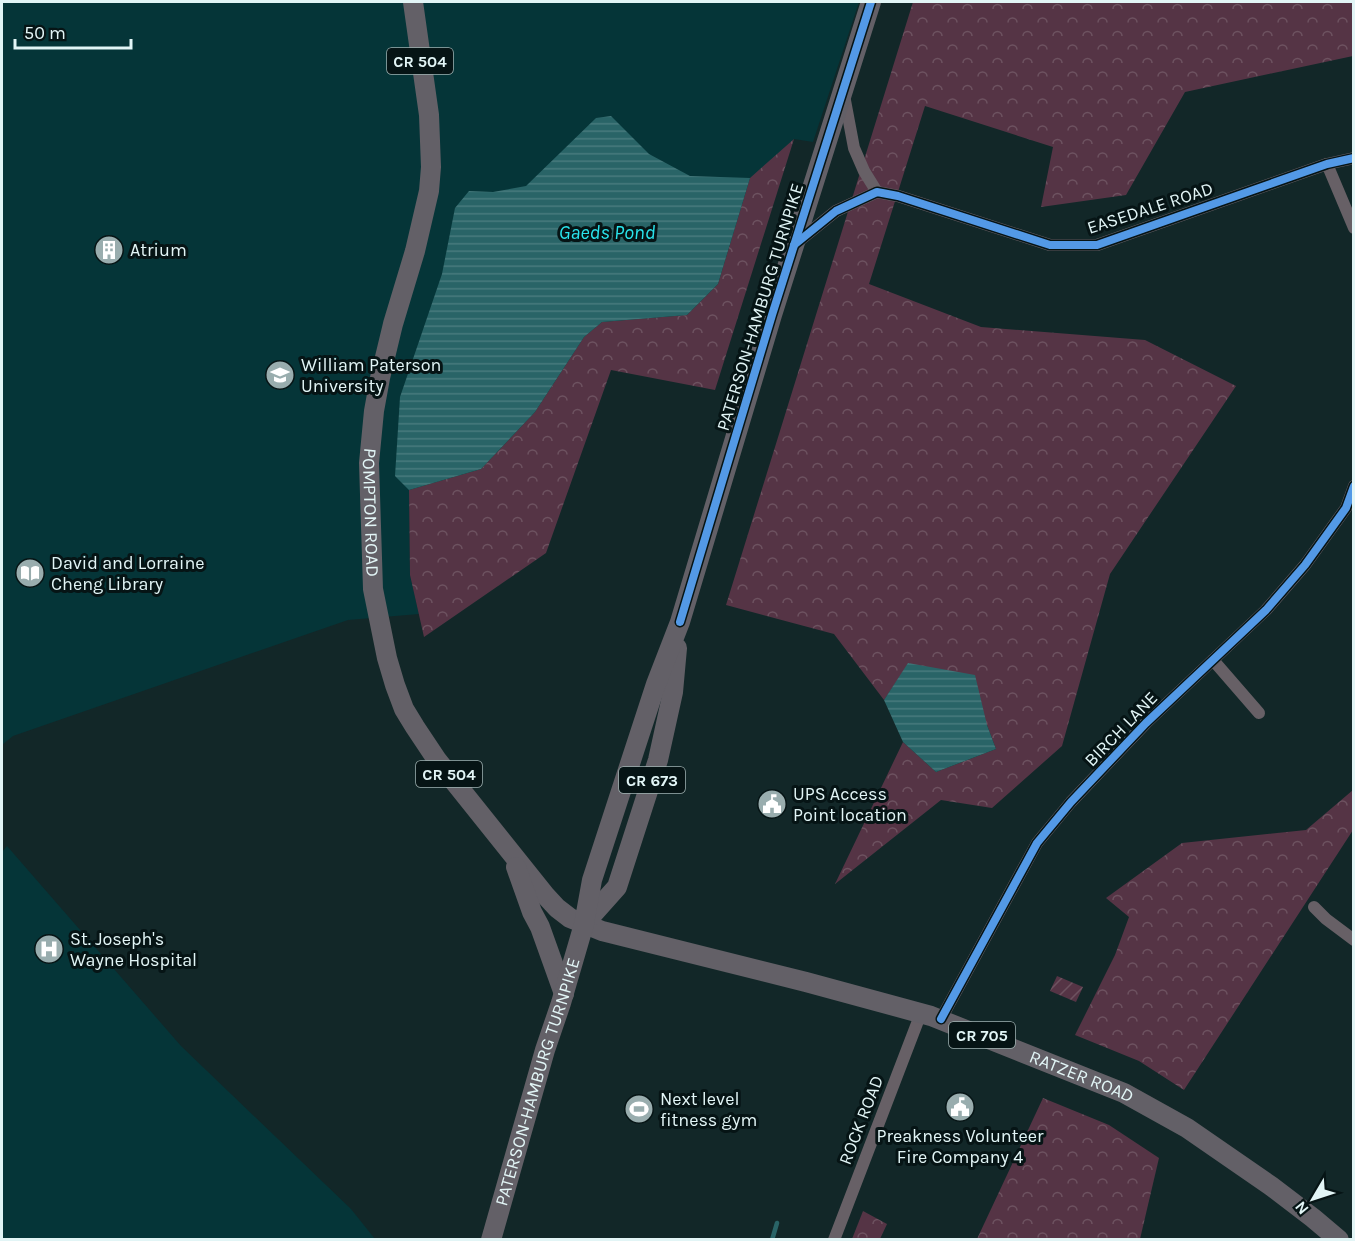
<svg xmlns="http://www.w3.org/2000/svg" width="1355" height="1241" viewBox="0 0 1355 1241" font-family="Karla,sans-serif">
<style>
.built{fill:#053538}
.forest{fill:url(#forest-crowns)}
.garden{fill:url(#garden-furrows)}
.water{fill:url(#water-rules)}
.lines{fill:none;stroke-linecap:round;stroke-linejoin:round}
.stream{stroke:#296467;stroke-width:4.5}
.minor{stroke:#676066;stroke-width:12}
.primary{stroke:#636067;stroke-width:20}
.cycleway-casing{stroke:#061415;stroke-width:11}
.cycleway{stroke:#5399e6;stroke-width:8}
.labels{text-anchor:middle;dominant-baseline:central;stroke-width:6;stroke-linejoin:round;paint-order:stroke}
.shield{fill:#061415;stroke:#a0b2b2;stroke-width:1.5}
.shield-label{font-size:16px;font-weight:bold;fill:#e2f5f6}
.street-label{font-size:18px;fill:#e2f5f6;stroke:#061415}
.poi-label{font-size:18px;fill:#e2f5f6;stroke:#061415;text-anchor:start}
.water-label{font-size:20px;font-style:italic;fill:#2ae4ec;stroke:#061415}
</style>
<defs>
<pattern id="forest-crowns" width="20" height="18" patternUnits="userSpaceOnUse" patternTransform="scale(1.5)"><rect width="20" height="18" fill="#553445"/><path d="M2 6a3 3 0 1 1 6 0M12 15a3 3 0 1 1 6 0" fill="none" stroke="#6d5260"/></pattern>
<pattern id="garden-furrows" width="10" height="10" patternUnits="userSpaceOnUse" patternTransform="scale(1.5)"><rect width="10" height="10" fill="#553445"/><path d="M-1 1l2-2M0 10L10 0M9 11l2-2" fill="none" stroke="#6d5260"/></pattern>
<pattern id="water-rules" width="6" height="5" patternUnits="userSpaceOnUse" patternTransform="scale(1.5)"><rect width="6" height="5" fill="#296467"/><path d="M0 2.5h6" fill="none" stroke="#487b7d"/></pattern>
</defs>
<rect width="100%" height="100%" fill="#122728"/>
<g class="built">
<polygon points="2,2 859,2 813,142 794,139 687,315 602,322 481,469 409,490 410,575 419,614 348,620 13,736 2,745"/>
<polygon points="7,846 181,1046 351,1209 375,1239 2,1239 2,852"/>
</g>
<g class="forest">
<polygon points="913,2 1353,2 1353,56 1185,92 1126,195 1041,207 1053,147 925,106 869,284 981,327 1145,340 1236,386 1110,574 1062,746 992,808 941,800 835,884 903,742 936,772 996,749 987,725 909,663 884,700 834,634 726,605"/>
<polygon points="794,139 715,390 611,370 546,553 424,637 410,575 409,490 481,469 535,412 584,337 602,322 687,315 718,284 750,178"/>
<polygon points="1353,790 1353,830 1184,1090 1139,1061 1075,1035 1115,955 1129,917 1106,898 1182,843 1306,830"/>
<polygon points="1043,1098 1109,1125 1159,1158 1140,1239 977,1239"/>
<polygon points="863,1211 887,1224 880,1239 852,1239"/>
</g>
<polygon class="garden" points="1057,976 1083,987 1076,1002 1050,991"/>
<g class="water">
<polygon points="611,116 649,154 690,176 750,178 718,284 687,315 602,322 584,337 535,412 481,469 409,490 395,476 400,397 442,274 455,208 469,191 493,192 526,186 596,118"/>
<polygon points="908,663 975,675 987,725 996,749 936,772 903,742 884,700"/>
</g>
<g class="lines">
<polyline class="stream" points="772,1240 777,1223"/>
<g class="minor">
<polyline points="844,95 854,148 864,171 877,192"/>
<polyline points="1327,164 1354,228"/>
<polyline points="795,244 836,211 877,192 898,196 1050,245 1097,245 1327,164 1354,158"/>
<polyline points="1213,660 1259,713"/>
<polyline points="1314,907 1326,919 1354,940"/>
<polyline points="941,1019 1037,843 1071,802 1146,723 1266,610 1305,565 1346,508 1354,486"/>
<polyline points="834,1240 921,1013"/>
</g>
<g class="primary">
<path id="s1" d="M 413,2 L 429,115 L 431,167 L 429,191 L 415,251 L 393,324 L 380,378 L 374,411 L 369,463 L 373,589 L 387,658 L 395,685 L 404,709 L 415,727 L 437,760 L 545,895 L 557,908 L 570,918 L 602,931 L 806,982 L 931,1016 L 1124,1093 L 1187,1128 L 1271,1186 L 1313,1218 L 1339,1240"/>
<polyline points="516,867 532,912 540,927 564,994"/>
<polyline points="584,924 617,887 658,760 673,692 677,648"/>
<path id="s2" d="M 491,1240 L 545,1050 L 561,1003 L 584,924 L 592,880 L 656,684 L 680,622 L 772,315 L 871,2"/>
</g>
<g class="cycleway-casing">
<g id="cycleway">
<polyline points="794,245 836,211 877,192 898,196 1050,245 1097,245 1327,164 1354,158"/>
<polyline points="680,622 772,315 871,2"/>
<polyline points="941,1019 1037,843 1071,802 1146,723 1266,610 1305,565 1346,508 1354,486"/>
</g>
</g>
<use href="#cycleway" class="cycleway"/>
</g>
<defs>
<g id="building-disc" transform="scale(1.5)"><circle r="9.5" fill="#99adae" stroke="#061415"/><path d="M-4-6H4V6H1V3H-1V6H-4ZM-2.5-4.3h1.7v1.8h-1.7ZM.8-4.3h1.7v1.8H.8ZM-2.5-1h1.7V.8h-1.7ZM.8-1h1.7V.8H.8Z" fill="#fff"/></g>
<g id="university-disc" transform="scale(1.5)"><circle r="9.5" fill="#99adae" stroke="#061415"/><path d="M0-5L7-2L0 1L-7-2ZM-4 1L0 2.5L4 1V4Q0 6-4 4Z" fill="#fff"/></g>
<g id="library-disc" transform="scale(1.5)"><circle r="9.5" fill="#99adae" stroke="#061415"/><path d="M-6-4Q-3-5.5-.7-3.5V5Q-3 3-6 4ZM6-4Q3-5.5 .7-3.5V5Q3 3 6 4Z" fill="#fff"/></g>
<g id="civic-disc" transform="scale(1.5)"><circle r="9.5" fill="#99adae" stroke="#061415"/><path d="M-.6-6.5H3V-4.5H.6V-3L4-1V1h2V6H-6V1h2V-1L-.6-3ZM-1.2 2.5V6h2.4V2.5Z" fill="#fff"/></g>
<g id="hospital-disc" transform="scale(1.5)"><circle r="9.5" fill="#99adae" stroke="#061415"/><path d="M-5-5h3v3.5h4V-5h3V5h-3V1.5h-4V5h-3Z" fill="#fff"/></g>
<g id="stadium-disc" transform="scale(1.5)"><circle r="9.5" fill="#99adae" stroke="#061415"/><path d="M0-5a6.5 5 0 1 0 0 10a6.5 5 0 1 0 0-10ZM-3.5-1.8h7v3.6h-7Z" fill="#fff"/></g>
</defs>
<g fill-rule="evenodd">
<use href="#building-disc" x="109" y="250"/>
<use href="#university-disc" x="280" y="375"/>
<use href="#library-disc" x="30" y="573"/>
<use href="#civic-disc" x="772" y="804"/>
<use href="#hospital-disc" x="49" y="949"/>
<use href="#civic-disc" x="960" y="1107"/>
<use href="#stadium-disc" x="639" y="1109"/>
</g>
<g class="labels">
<g class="shield">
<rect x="387" y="48" width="66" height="26" rx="4.5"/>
<rect x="416" y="761" width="66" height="26" rx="4.5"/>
<rect x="619" y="767" width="66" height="26" rx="4.5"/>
<rect x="949" y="1022" width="66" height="26" rx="4.5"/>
</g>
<g class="shield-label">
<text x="420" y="61">CR 504</text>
<text x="449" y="774">CR 504</text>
<text x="652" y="780">CR 673</text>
<text x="982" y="1035">CR 705</text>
</g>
<g class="street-label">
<text transform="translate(1150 208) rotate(-18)">EASEDALE ROAD</text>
<text transform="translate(760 307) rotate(-73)">PATERSON-HAMBURG TURNPIKE</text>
<text stroke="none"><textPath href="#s1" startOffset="519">POMPTON ROAD</textPath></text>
<text transform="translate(1121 729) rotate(-46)">BIRCH LANE</text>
<text stroke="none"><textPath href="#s1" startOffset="1524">RATZER ROAD</textPath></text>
<text stroke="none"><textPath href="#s2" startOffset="165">PATERSON-HAMBURG TURNPIKE</textPath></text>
<text transform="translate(861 1120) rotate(-69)">ROCK ROAD</text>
</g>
<g class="poi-label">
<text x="130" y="250">Atrium</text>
<text x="301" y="365">William Paterson<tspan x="301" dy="21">University</tspan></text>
<text x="51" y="563">David and Lorraine<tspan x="51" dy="21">Cheng Library</tspan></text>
<text x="793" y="794">UPS Access<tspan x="793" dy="21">Point location</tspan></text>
<text x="70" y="939">St. Joseph's<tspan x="70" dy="21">Wayne Hospital</tspan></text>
<text x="660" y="1099">Next level<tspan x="660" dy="21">fitness gym</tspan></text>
<text x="960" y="1136" text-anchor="middle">Preakness Volunteer<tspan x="960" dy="21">Fire Company 4</tspan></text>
</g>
<g class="water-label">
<text x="607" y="232">Gaeds Pond</text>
</g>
</g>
<rect width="1355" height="1241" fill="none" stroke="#e2f5f6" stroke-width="6"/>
<g transform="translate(1313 1199) rotate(231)" stroke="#061415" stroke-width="4.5" paint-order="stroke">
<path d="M0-4.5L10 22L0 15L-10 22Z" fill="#e2f5f6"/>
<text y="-9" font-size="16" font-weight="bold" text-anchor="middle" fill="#e2f5f6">N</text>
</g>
<path d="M15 39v9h116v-9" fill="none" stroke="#e2f5f6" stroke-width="3"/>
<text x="24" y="39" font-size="18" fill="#e2f5f6" stroke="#061415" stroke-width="4.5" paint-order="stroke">50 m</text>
</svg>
